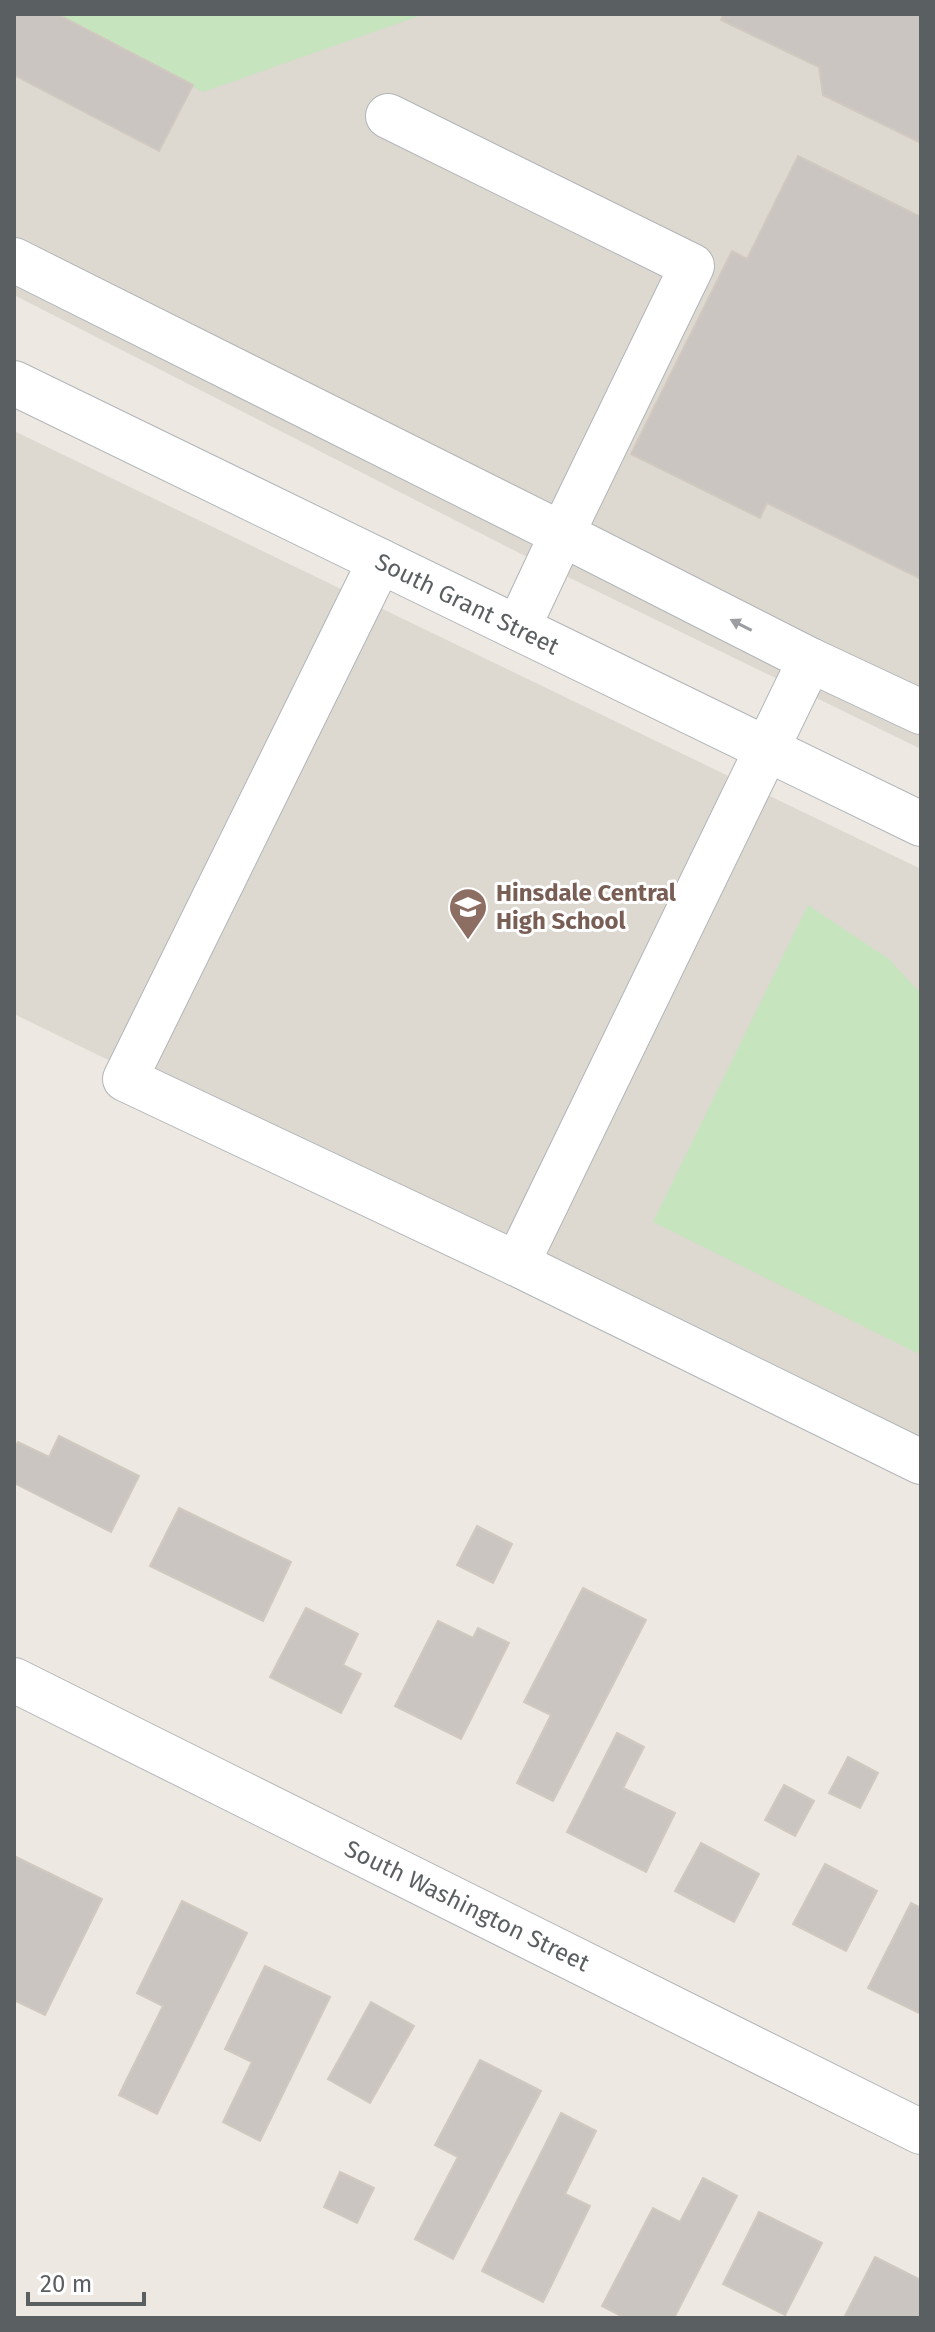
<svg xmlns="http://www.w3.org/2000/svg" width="935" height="2332" viewBox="0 0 935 2332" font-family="'Fira Sans',sans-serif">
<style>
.education{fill:#ddd8d0}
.green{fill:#c6e4be}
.building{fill:#cac5c1;stroke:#d1c9c0;stroke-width:2}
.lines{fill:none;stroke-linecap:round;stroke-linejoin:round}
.minor-casing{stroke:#b2b6b9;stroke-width:46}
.minor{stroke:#fff;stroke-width:44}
.oneway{fill:#9c9fa1}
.labels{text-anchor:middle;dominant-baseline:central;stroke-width:6;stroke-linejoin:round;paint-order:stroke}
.street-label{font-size:24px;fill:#5a5f62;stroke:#fff}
.education-label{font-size:24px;font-weight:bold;fill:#785e54;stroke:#fff;text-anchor:start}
</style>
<rect width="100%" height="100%" fill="#ede8e2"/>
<g class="education">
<polygon points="14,14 921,14 921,749 527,557 14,295"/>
<polygon points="14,431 921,869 921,1456 14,1014"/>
</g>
<g class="green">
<polygon points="52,14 425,14 203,92"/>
<polygon points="808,905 889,959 921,994 921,1355 653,1222"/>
</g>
<g class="building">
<polygon points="14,14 57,14 193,85 159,151 14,75"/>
<polygon points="724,14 921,14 921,143 823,95 819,67 721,20"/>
<polygon points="798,156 921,217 921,579 767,503 760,518 631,454 732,251 747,259"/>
<polygon points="59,1436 139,1476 111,1532 14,1483 14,1449 18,1442 49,1457"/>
<polygon points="179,1508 291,1562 263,1621 150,1566"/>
<polygon points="477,1526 512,1544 493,1583 457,1565"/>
<polygon points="583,1588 646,1620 553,1801 517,1783 551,1715 524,1702"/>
<polygon points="306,1608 358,1634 343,1665 361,1674 341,1713 270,1677"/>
<polygon points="438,1621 473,1638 478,1628 509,1643 461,1739 395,1706"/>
<polygon points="617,1733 644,1747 623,1788 675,1813 646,1872 567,1832"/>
<polygon points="848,1757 878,1773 860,1808 829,1793"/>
<polygon points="784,1785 814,1801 795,1836 765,1820"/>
<polygon points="701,1843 759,1874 734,1922 675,1891"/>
<polygon points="14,1856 102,1899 45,2015 14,2000"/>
<polygon points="825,1864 877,1891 846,1951 793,1924"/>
<polygon points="182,1901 247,1933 157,2114 119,2095 163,2006 137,1993"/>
<polygon points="911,1903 921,1908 921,2014 868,1988"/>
<polygon points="265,1966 330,1997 260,2141 223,2122 252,2062 225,2049"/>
<polygon points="371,2002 414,2026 370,2103 328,2079"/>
<polygon points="480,2060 541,2091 453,2259 415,2239 458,2157 435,2145"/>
<polygon points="561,2113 596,2131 565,2194 590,2206 543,2302 482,2271"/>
<polygon points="340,2172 374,2188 357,2223 324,2207"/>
<polygon points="703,2178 737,2196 674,2318 625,2318 602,2306 653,2208 680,2222"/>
<polygon points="759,2212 822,2243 785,2315 723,2284"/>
<polygon points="875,2257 921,2280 921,2318 844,2318"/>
</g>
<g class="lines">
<g class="minor-casing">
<g id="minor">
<polyline points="388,116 692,266 562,534 810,660 921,712"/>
<polyline points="14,260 562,534 518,628"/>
<polyline points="14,383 921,824"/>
<polyline points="380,561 125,1079 517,1264 810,660"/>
<polyline points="517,1264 921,1462"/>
<polyline points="14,1680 921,2132"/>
</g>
</g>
<use href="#minor" class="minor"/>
</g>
<defs><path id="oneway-solid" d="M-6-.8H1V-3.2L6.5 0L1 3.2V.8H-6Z" transform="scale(2)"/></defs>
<use class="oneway" href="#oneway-solid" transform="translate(741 625) rotate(-153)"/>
<defs>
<g id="school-pin" transform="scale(2)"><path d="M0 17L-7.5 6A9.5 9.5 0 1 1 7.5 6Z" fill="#8d6e63" stroke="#fff"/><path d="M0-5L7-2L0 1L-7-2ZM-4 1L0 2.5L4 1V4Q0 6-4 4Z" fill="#fff"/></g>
</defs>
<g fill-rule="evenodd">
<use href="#school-pin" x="468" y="907"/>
</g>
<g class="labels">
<g class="street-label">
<text transform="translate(467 604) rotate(26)">South Grant Street</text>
<text transform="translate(467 1906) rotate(26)">South Washington Street</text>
</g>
<g class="education-label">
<text x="496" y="893">Hinsdale Central<tspan x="496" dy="28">High School</tspan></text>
</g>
</g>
<rect width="935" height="2332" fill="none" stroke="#5a5f62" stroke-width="32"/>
<path d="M28 2292v12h116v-12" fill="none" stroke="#5a5f62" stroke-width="4"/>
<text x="40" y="2292" font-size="24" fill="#5a5f62" stroke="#ffffff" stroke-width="6" paint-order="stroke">20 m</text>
</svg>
